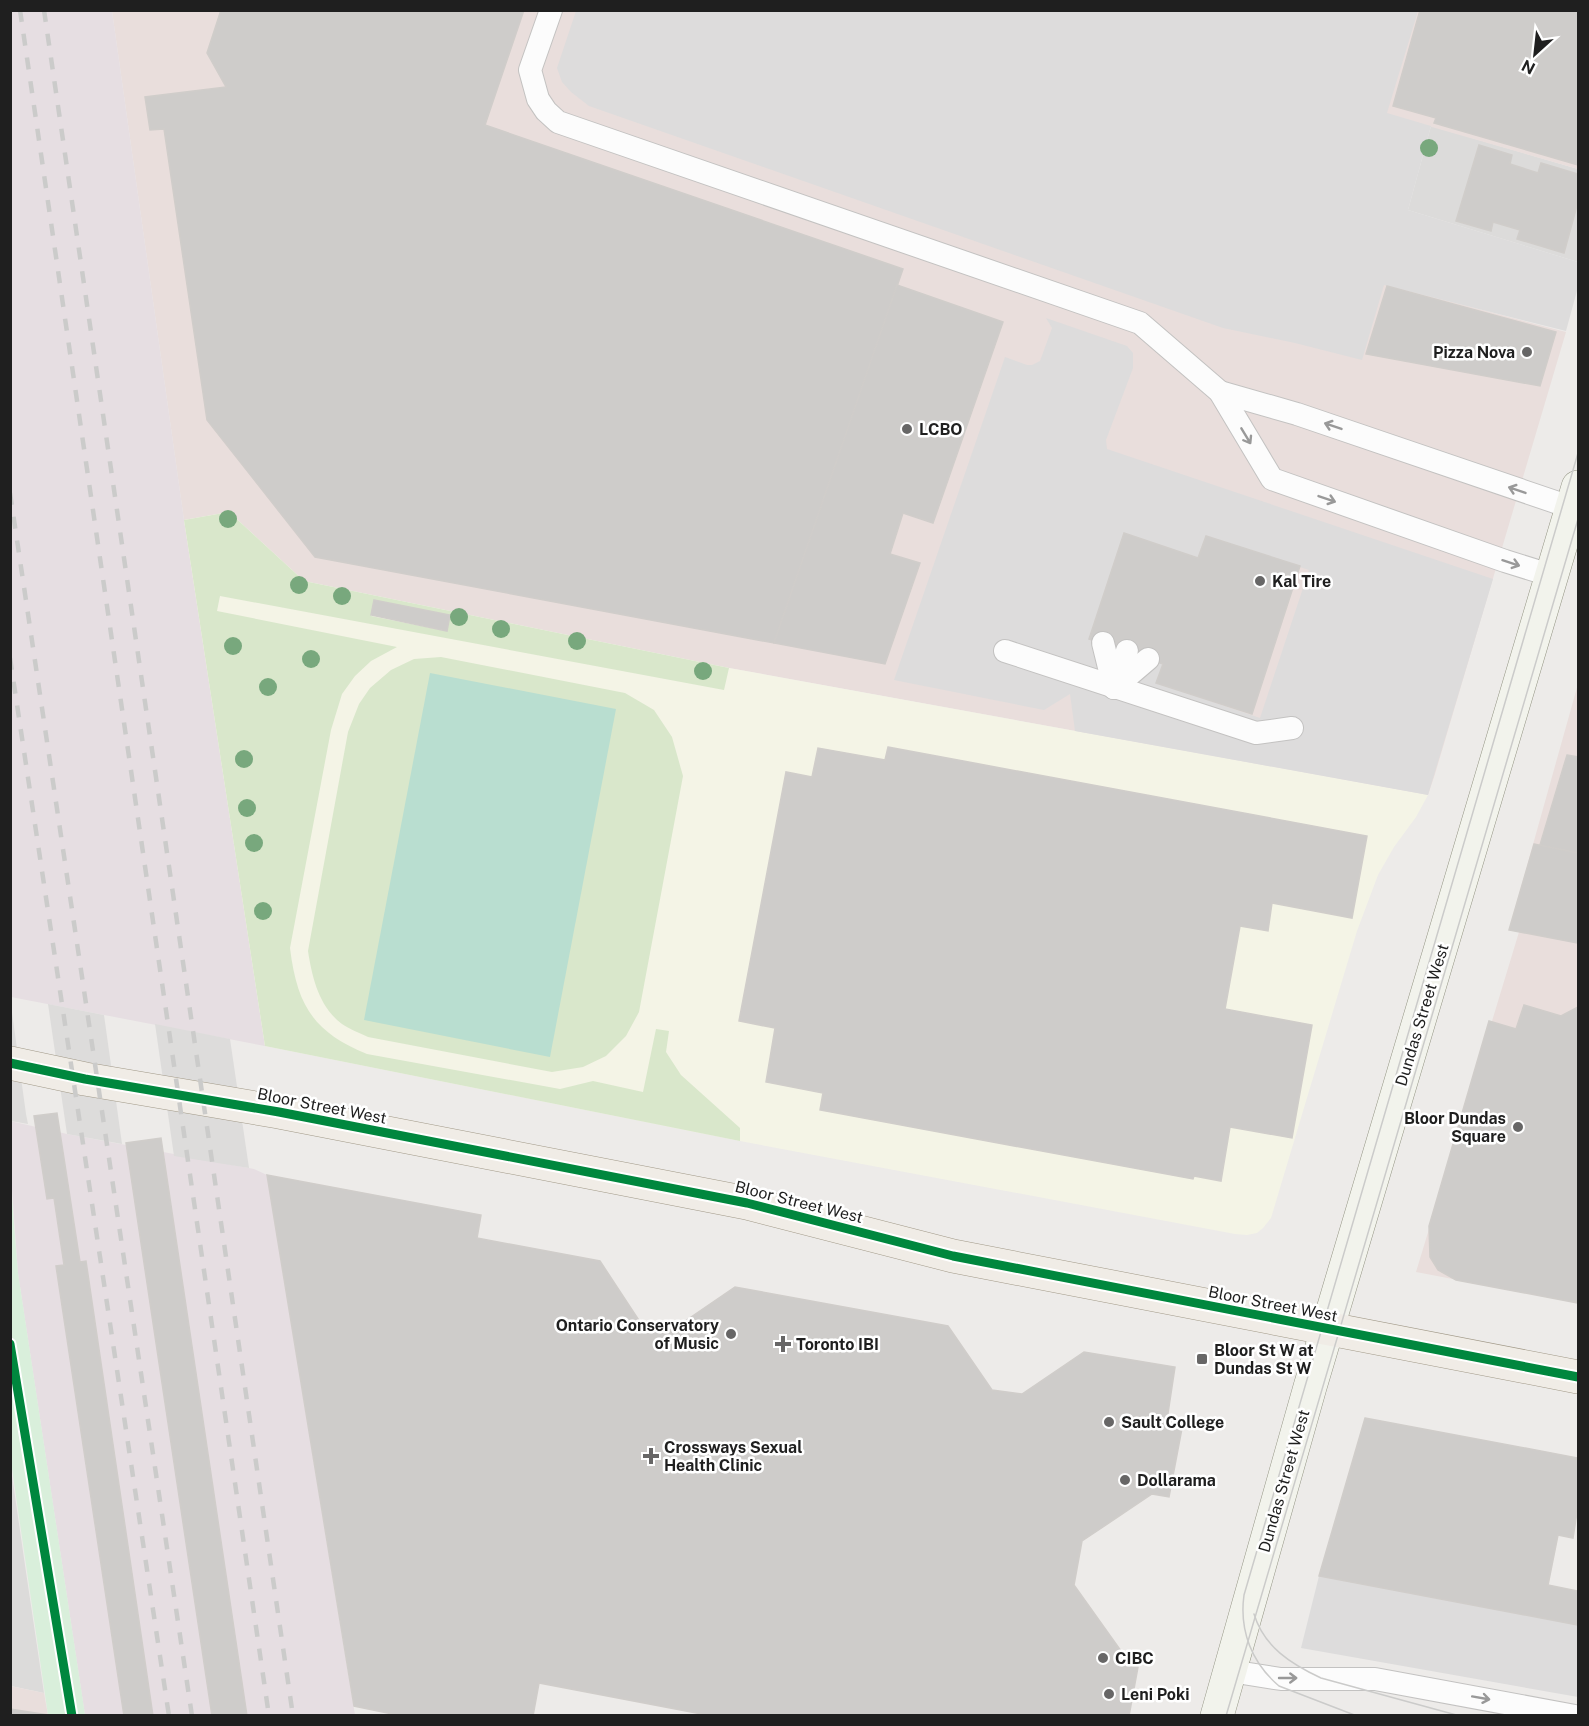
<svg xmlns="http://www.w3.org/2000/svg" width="1589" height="1726" viewBox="0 0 1589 1726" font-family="'Public Sans',sans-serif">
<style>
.residential{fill:#dcdbda}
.commercial{fill:#e9dedc}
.industrial{fill:#e6dee2}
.education{fill:#f4f4e6}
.grass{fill:#d9e7cb;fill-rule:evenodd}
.park{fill:#d9efdb}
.pitch{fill:#b9ded0}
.parking{fill:#dddcdc;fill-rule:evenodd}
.pier{fill:#dddcdb}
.building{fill:#ceccca;stroke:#d0cdca;stroke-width:1.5}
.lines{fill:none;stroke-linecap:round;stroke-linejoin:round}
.service-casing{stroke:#c3c2c1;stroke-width:24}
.secondary-casing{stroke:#939483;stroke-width:34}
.primary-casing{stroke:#a19988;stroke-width:34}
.service{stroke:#fcfcfc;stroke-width:22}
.secondary{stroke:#f2f3ec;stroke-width:33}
.primary{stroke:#f0ece6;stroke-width:33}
.tram{stroke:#cbcbca;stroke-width:1.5}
.rail{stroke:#cbcbca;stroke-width:4.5;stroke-dasharray:12 12;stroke-linecap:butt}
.cycleway-casing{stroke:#fff;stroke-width:13}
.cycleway{stroke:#00873e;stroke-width:9}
.tree{fill:#78a87d}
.oneway{stroke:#999}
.poi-dot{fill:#676666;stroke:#fff;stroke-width:2}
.labels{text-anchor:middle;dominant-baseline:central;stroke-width:5;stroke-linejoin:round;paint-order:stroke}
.poi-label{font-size:16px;font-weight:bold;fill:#1f1f1f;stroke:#fff;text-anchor:start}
.street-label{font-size:16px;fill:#1f1f1f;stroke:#fff}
</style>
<rect width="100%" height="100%" fill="#edebe9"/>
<g class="residential">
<polygon points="1431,126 1578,169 1578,262 1408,210"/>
<polygon points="10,1462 26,1572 44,1693 11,1686"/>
</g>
<g class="commercial">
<polygon points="112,11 1578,11 1578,169 1376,111 1384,284 1566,332 1435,774 1428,795 729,668 304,581 229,512 184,520"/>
<polygon points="1578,684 1578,1303 1416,1272 1519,932 1509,930"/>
<polygon points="10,1686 44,1693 48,1715 11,1715"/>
</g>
<g class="industrial">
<polygon points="10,11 112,11 184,520 265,1046 11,997"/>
<polygon points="10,1121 67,1134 254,1169 267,1175 355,1715 85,1715 18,1273 11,1175"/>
</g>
<polygon class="education" points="229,512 304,581 729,668 1428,795 1416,817 1394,847 1378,875 1357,931 1271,1218 1263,1228 1257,1233 1247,1235 1235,1234 740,1141 265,1046 184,520"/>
<g class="grass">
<path d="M 229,512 L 304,581 L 729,668 L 724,690 L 220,596 L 217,611 L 397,647 L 371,661 L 355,676 L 342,694 L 331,730 L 290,948 C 297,1005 313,1032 367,1054 L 560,1089 L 593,1081 L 643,1092 L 656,1029 L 669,1031 L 666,1052 L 681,1075 L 740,1128 L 740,1141 L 265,1046 L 184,520 ZM 374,600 L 449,615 L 446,631 L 371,616 Z"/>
<path d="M 441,657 L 625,693 L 654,710 L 672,737 L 683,776 L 639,1012 L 626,1036 L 606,1056 L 583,1067 L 552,1072 L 368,1037 C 360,1033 349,1029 342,1024 C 319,1007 312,977 308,951 L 348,732 L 359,704 L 370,688 L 391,670 L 414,659 Z"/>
</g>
<polygon class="park" points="10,1175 18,1273 85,1715 48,1715 11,1462"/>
<polygon class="pitch" points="430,673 616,709 550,1057 364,1020"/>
<g class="parking">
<polygon points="576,11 1418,11 1387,113 1431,126 1408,210 1578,262 1578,287 1566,331 1384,285 1362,360 1295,343 1223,328 589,106 571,92 562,82 557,68"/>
<path d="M 1046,318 L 1127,346 L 1133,353 L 1133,368 L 1106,440 L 1107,449 L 1493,579 L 1428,795 L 1075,731 L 1070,694 L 1044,710 L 894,680 L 1005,357 L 1027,365 L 1032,365 L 1040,361 L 1052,328 ZM 1124,533 L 1198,558 L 1206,536 L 1309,570 L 1260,718 L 1157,683 L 1163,664 L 1090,639 Z"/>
<polygon points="1319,1576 1578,1625 1578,1697 1301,1648"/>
</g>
<g class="pier">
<polygon points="10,998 26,1114 28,1124 11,1121"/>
<polygon points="48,1004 104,1015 122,1144 67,1134"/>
<polygon points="155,1024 230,1039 249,1168 174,1156"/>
</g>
<g class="building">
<polygon points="221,10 524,10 485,125 903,269 774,643 315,557 207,420 164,129 150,130 145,97 226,87 207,53"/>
<polygon points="1420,10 1578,10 1578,165 1434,123 1436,118 1393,106"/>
<polygon points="1479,145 1512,155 1510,164 1538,173 1541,163 1578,174 1578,202 1564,253 1517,239 1520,230 1493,222 1491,231 1456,221"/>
<polygon points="897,285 1003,322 933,523 903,513 890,554 920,563 885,664 774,643"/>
<polygon points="1387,286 1556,332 1540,386 1366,354"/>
<polygon points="1124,533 1198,558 1206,536 1300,566 1252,714 1156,683 1163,664 1089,639"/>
<polygon points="374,600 450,615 447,631 371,615"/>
<polygon points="888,747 1367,836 1352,918 1272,903 1268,931 1240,926 1225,1009 1312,1025 1292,1138 1230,1127 1221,1181 1194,1176 1193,1179 820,1110 823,1093 766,1082 775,1028 739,1021 786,772 812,777 818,748 885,760"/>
<polygon points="1567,755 1578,757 1578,853 1540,845"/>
<polygon points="1534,844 1578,853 1578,943 1509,930"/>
<polygon points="1524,1005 1561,1016 1578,1007 1578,1303 1456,1280 1438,1270 1430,1257 1429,1226 1489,1021 1516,1029"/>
<polygon points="57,1113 80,1262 86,1261 153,1716 124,1716 56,1266 64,1265 54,1198 47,1199 34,1116"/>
<polygon points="161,1138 247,1716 212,1716 126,1143"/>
<polygon points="267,1175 481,1215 477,1238 600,1261 642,1325 672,1330 735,1287 948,1326 992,1390 1022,1394 1084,1352 1175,1367 1167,1420 1183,1423 1169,1497 1152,1494 1082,1541 1074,1585 1131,1665 1138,1667 1129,1716 712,1716 539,1683 533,1716 402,1716 354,1706"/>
<polygon points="1365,1418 1578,1458 1578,1506 1573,1538 1558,1535 1548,1585 1578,1591 1578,1625 1319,1576"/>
<polygon points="10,1709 48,1715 48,1716 10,1716"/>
</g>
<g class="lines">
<g class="service-casing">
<g id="service">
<polyline points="551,10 530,70 538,99 546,111 558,122 1140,323 1220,392 1272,479 1505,561 1553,576"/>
<polyline points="1220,392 1297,414 1573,508"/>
<polyline points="1103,643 1114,688"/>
<polyline points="1005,651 1256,733 1292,728"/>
<polyline points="1115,686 1127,651"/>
<polyline points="1114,688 1148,659"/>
<polyline points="1230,1671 1281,1679 1375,1679 1575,1716"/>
</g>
</g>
<g class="secondary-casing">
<polyline id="secondary" points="1217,1716 1310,1387 1578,487"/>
</g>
<g class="primary-casing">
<polyline id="primary" points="10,1063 85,1079 279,1112 747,1203 953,1256 1578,1377"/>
</g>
<use href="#service" class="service"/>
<use href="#secondary" class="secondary"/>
<use href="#primary" class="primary"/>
<g class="tram">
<path d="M 1254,1614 C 1264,1647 1291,1664 1321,1678 L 1460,1716"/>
<polyline points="1226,1716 1578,519"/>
<path d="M 1357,1716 L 1279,1686 C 1252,1663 1239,1631 1244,1595 L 1578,453"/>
</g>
<g class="rail">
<polyline points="20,10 269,1716"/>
<polyline points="44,10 293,1716"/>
<polyline points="10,493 192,1716"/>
<polyline points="10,658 169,1716"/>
</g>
<g class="cycleway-casing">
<g id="cycleway">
<polyline points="10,1063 85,1079 279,1112 747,1203 953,1256 1578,1377"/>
<polyline points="10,1344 72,1716"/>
</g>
</g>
<use href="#cycleway" class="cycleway"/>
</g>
<g class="tree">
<circle cx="1429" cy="148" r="9"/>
<circle cx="228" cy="519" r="9"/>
<circle cx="299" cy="585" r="9"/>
<circle cx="342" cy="596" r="9"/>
<circle cx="459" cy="617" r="9"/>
<circle cx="501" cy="629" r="9"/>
<circle cx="577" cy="641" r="9"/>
<circle cx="233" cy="646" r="9"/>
<circle cx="311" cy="659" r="9"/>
<circle cx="703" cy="671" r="9"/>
<circle cx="268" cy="687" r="9"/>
<circle cx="244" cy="759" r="9"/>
<circle cx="247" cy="808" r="9"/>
<circle cx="254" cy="843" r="9"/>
<circle cx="263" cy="911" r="9"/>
</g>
<defs><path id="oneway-shaft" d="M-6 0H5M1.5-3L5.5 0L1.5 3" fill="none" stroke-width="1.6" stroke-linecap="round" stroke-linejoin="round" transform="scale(1.5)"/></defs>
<g class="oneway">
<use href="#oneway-shaft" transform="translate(1333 426) rotate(-161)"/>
<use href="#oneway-shaft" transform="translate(1246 436) rotate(59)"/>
<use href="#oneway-shaft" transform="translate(1517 490) rotate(-161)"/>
<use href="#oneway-shaft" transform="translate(1327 499) rotate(19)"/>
<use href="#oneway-shaft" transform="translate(1511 563) rotate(18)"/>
<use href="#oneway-shaft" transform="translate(1288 1678)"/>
<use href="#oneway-shaft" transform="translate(1481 1698) rotate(10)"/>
</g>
<g class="poi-dot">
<circle cx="1527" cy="352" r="6"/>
<circle cx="907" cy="429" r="6"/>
<circle cx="1260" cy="581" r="6"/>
<circle cx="1518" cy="1127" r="6"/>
<circle cx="731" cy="1334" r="6"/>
<path d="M780 1335h6v6h6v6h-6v6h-6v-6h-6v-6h6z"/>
<rect x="1196" y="1353" width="12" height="12" rx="3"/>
<circle cx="1109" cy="1422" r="6"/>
<path d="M648 1447h6v6h6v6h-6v6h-6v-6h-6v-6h6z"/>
<circle cx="1125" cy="1480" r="6"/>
<circle cx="1103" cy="1658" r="6"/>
<circle cx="1109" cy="1694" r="6"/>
</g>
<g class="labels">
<g class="poi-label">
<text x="1515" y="352" text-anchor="end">Pizza Nova</text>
<text x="919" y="429">LCBO</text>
<text x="1272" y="581">Kal Tire</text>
<text x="1506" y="1118" text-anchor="end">Bloor Dundas<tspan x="1506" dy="18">Square</tspan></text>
<text x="719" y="1325" text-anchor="end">Ontario Conservatory<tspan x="719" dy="18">of Music</tspan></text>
<text x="796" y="1344">Toronto IBI</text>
<text x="1214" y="1350">Bloor St W at<tspan x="1214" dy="18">Dundas St W</tspan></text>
<text x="1121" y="1422">Sault College</text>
<text x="664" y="1447">Crossways Sexual<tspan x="664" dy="18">Health Clinic</tspan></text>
<text x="1137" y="1480">Dollarama</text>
<text x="1115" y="1658">CIBC</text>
<text x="1121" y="1694">Leni Poki</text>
</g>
<g class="street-label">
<text transform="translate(1422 1015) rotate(-73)">Dundas Street West</text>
<text transform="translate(322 1106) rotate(11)">Bloor Street West</text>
<text transform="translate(799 1202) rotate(14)">Bloor Street West</text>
<text transform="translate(1273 1304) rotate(11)">Bloor Street West</text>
<text transform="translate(1284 1481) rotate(-74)">Dundas Street West</text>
</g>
</g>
<rect width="1589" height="1726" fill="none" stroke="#1f1f1f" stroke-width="24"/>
<g transform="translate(1535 54) rotate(207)" stroke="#ffffff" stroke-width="4.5" paint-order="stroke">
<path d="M0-4.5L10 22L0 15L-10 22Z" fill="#1f1f1f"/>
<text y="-9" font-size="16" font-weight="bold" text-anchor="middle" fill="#1f1f1f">N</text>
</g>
</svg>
